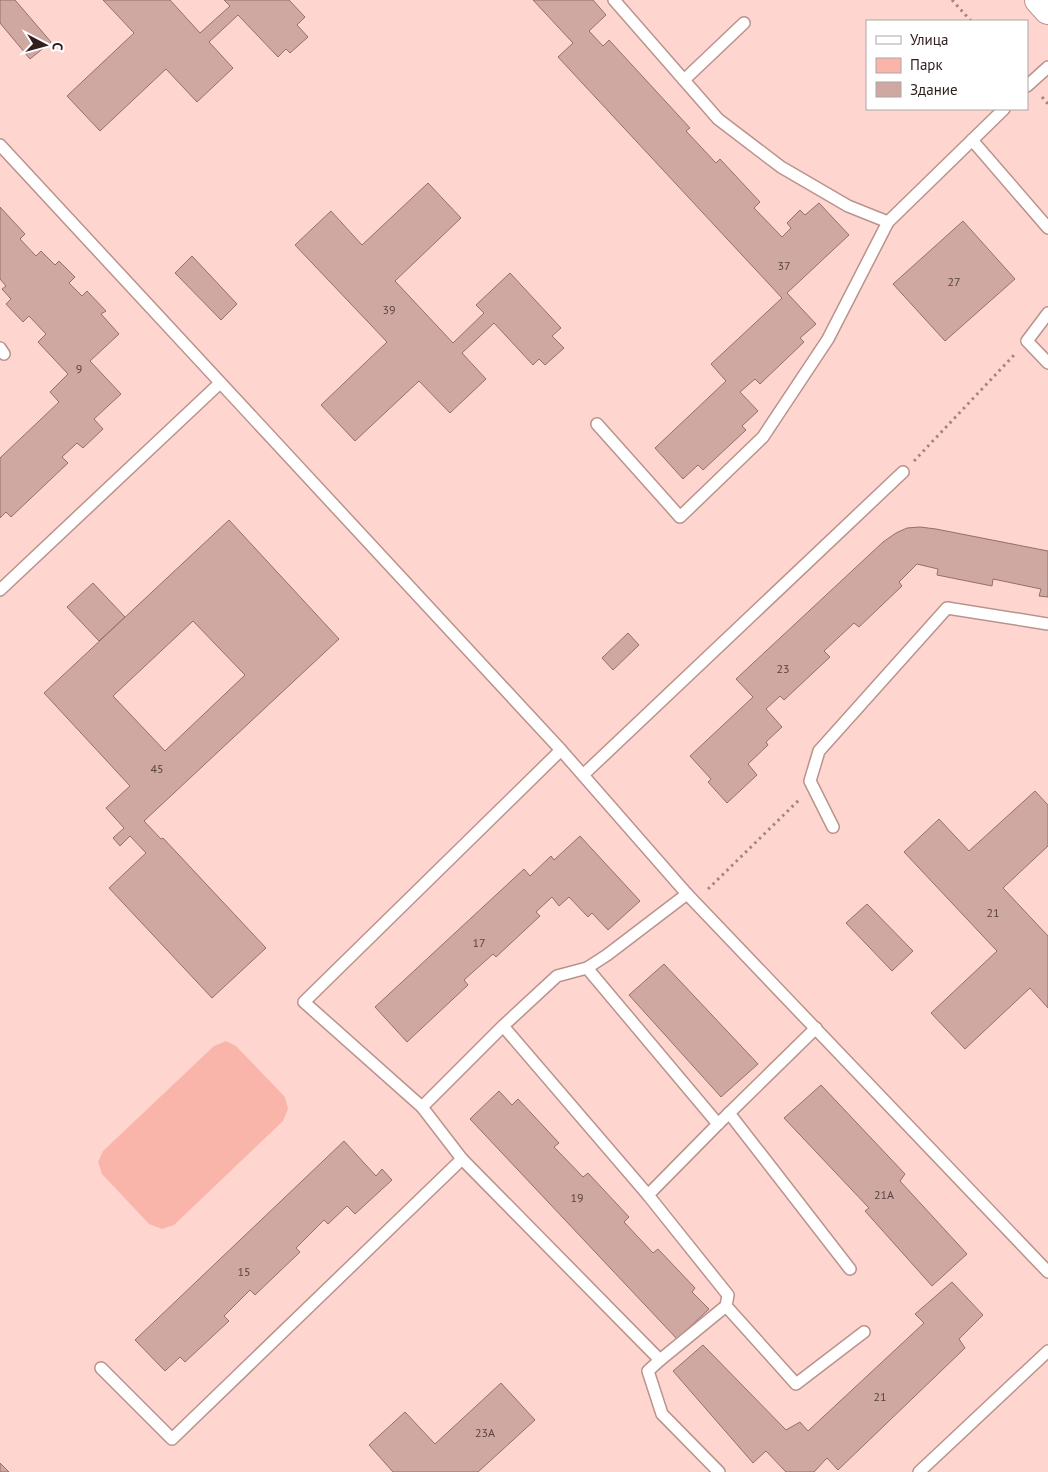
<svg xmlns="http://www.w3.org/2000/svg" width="1048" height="1472" viewBox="0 0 1048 1472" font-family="'PT Sans',sans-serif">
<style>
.green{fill:#fab5aa}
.building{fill:#cfa8a1;stroke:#94706a;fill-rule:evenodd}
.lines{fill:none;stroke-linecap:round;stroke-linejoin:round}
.service-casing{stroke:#b9938c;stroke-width:14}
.secondary-casing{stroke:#b9938c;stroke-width:30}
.path{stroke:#a48681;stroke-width:3;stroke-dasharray:2.5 4;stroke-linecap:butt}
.service{stroke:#fff;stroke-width:11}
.secondary{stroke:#fff;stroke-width:28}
.labels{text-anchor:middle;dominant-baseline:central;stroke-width:4.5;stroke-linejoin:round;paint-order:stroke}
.number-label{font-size:12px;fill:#584340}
</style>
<rect width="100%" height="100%" fill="#ffd6cf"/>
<polygon class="green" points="226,1041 236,1046 285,1097 288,1109 283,1121 174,1225 162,1229 149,1224 102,1174 98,1162 103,1151 214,1046"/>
<g class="building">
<polygon points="0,0 15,0 51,42 30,59 0,23"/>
<polygon points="103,0 170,0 200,33 230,6 224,0 289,0 305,17 297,25 308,37 290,53 286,49 278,57 238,15 209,42 233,68 197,102 166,69 100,131 67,96 134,33"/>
<polygon points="533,0 593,0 606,15 589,31 603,46 609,40 690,128 686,131 716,163 720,159 760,202 754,208 782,237 791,228 787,223 800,210 805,215 819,203 849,235 787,293 816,324 800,338 804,342 760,384 755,379 740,392 758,411 742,426 746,430 703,470 698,465 683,479 655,448 726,381 711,364 782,298 558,57 573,43"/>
<polygon points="428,183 461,218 395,281 453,343 484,313 476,305 510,273 561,328 552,336 564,348 545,365 539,359 533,365 494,323 462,353 486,379 450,413 419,381 355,441 321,405 387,342 295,245 331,211 362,245"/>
<polygon points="0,207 25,234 20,239 36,256 41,251 55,265 59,261 75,277 69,283 82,296 87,291 106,311 101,314 119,334 90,361 121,394 94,419 103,429 83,448 77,443 62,457 68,463 11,517 6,512 0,518 0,458 59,402 50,392 68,374 38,342 46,334 29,316 23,322 6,304 11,299 2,289 6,286 0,279"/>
<polygon points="963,221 1015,279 945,341 893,284"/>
<polygon points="192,256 237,304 221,320 175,273"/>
<path d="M 229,520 L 339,639 L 144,821 L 161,839 L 163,838 L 266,948 L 212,998 L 109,888 L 146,853 L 130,836 L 120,846 L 113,838 L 124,828 L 106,808 L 130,786 L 44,693 ZM 193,621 L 245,675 L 165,751 L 113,696 Z"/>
<polygon points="920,527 936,529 1048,551 1048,597 1039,596 1041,589 993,579 992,586 937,575 938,569 917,564 899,582 902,586 859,627 854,623 824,651 830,657 784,700 780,696 766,709 782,727 766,742 768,745 748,764 757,775 727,803 708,782 711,779 690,756 753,697 736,679 883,542 896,533 907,528"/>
<polygon points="93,583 125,617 99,641 67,607"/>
<polygon points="628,633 639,645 613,670 602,658"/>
<polygon points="1035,791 1048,805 1048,846 1003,888 1048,936 1048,1008 1030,988 965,1049 931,1013 997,951 904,852 939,819 969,851"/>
<polygon points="580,836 640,901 608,930 592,913 588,917 569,897 559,906 552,897 536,912 540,916 496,957 493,954 464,980 468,985 407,1042 375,1007 524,869 530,876 551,856 554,860"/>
<polygon points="867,904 913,951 892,971 846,923"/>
<polygon points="664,964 758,1064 721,1097 629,995"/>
<polygon points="821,1085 905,1174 900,1181 967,1254 932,1286 865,1211 869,1208 784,1118"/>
<polygon points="499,1091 512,1105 518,1099 559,1143 554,1147 583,1177 588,1173 629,1217 624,1222 653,1253 658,1249 695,1288 692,1292 709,1309 677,1339 470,1119"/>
<polygon points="344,1141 376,1176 382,1169 392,1180 355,1214 347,1206 328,1224 324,1220 296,1248 300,1252 255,1295 250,1290 224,1316 229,1321 185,1362 180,1357 165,1371 135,1340"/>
<polygon points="952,1282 983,1315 959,1339 965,1348 838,1470 827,1458 814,1472 786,1472 766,1451 753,1463 673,1371 703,1345 786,1430 800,1422 808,1431 924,1323 915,1314"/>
<polygon points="501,1383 535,1420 478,1472 393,1472 369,1445 405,1412 435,1444"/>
<polygon points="0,1463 9,1472 0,1472"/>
</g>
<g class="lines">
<g class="service-casing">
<g id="service">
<polyline points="614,0 718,119 781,167 848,206 888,222 1004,109"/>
<polyline points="684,80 744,23"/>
<polyline points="1027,86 1048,67"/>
<polyline points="972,140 1048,228"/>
<polyline points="0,145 561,750 687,894 1048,1272"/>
<polyline points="1048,313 1027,341 1048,363"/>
<polyline points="0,348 4,354"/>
<polyline points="597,424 680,517 763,437 828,339 888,222"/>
<polyline points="0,590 220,383"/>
<polyline points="561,750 304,1002 422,1107 503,1026 557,976 587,968 607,955 687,894"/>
<polyline points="583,775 903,472"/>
<polyline points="833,827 810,781 819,751 947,608 1048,624"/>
<polyline points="587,968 718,1124"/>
<polyline points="503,1026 648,1195 728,1295 726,1306 796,1384 864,1332"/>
<polyline points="729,1113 850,1269"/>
<polyline points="462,1159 660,1360 648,1371 662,1414 719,1472"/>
<polyline points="648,1195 718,1124 816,1028"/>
<polyline points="660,1360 726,1306"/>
<polyline points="101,1368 172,1439 462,1159 422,1107"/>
<polyline points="919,1472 1048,1351"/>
</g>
</g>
<g class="secondary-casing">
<polyline id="secondary" points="1039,0 1048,10"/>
</g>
<g class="path">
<polyline points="952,0 971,21"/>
<polyline points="1042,97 1048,104"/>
<polyline points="914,461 1015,354"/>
<polyline points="708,889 800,799"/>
</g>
<use href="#service" class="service"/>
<use href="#secondary" class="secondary"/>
</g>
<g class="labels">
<g class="number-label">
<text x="784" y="265">37</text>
<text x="954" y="281">27</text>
<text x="389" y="309">39</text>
<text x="79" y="368">9</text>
<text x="783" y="668">23</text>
<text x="157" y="768">45</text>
<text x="993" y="912">21</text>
<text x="479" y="942">17</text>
<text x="884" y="1194">21А</text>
<text x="577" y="1197">19</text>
<text x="244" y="1271">15</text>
<text x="880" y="1396">21</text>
<text x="485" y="1432">23А</text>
</g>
</g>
<rect x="866" y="20" width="162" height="90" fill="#ffffff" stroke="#aca6a5"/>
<rect x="876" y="36" width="25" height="8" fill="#ffffff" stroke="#aca6a5"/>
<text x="910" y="45" font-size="15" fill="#30211f">Улица</text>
<rect x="876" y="58" width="25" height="15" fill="#fab5aa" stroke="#aca6a5"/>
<text x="910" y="70" font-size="15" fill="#30211f">Парк</text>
<rect x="876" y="82" width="25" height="15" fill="#cfa8a1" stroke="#aca6a5"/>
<text x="910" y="95" font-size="15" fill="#30211f">Здание</text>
<g transform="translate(45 45) rotate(96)" stroke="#ffffff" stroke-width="4" paint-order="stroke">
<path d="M0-4L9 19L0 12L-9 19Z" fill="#30211f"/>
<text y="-8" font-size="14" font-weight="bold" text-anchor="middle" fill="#30211f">С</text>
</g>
</svg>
